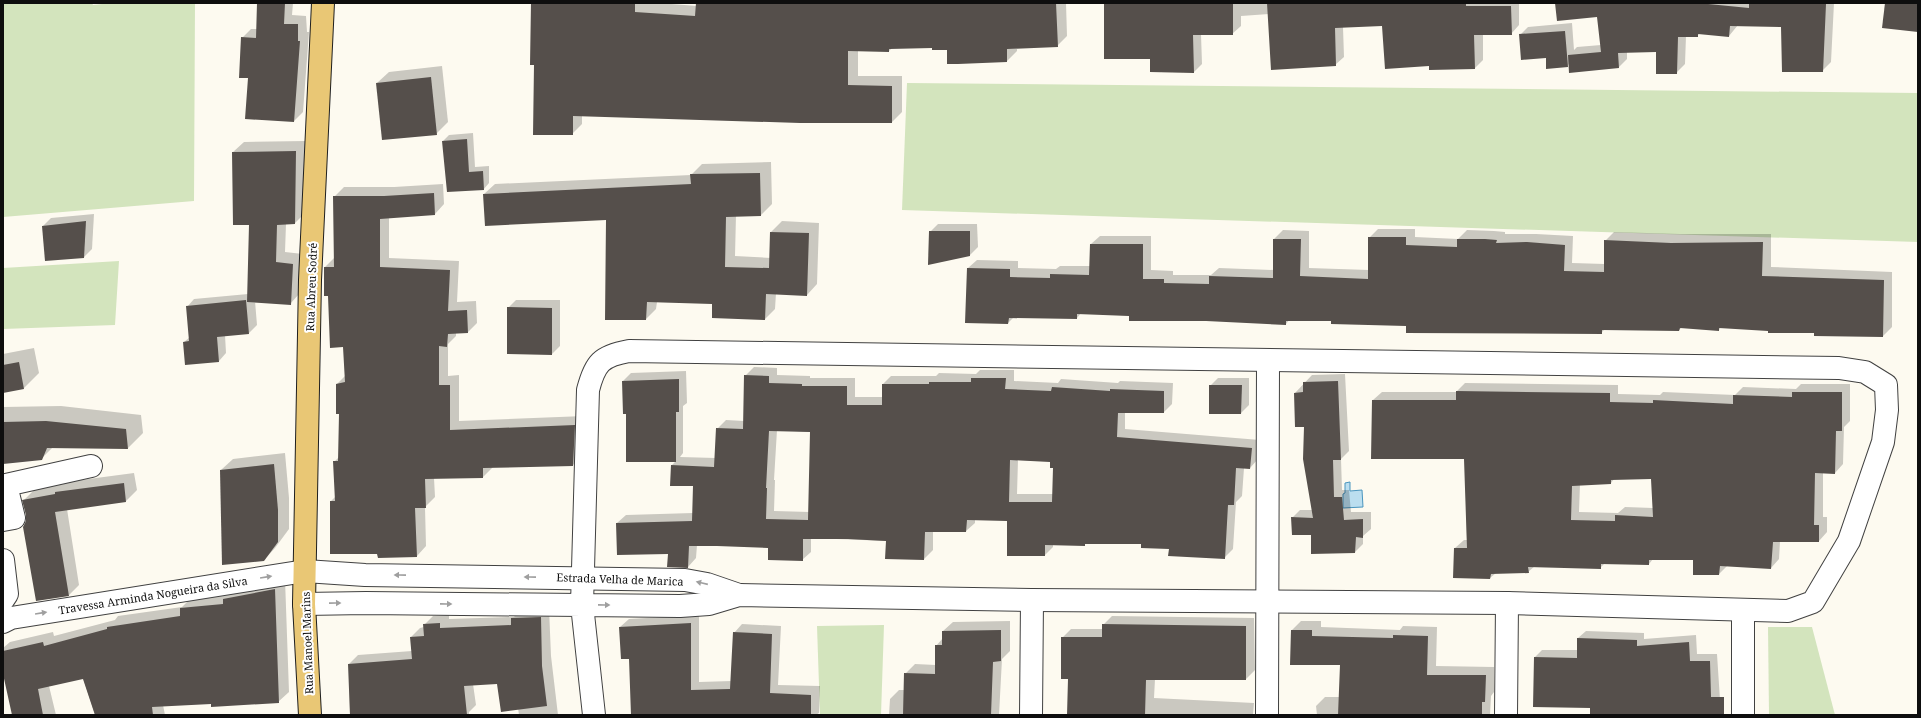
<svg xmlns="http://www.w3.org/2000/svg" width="1921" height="718" viewBox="0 0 1921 718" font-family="'Noto Serif',serif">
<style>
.green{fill:#d3e4bd}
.water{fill:#bbdeef;stroke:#4a95be}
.shadow{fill:#0003;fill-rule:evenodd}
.building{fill:#554f4b;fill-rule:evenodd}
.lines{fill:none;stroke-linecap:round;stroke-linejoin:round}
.minor-casing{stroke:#414141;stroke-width:24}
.major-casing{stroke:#1f1f1f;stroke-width:24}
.minor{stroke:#fff;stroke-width:22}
.major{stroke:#e9c775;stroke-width:22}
.oneway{fill:#9f9f9f}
.labels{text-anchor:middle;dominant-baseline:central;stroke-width:4;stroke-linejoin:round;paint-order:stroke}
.street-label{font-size:11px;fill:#0e0e0e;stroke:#fff}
</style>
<rect width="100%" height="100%" fill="#fdfaf0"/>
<g class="green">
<polygon points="31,3 92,3 93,5 111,3 195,3 194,201 3,217 3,4 31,4"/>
<polygon points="907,83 1918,93 1918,242 902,210"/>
<polygon points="119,261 115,325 3,329 3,268"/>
<polygon points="884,625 881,715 820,715 817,626"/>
<polygon points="1768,627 1812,627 1835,715 1769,715"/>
</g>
<polygon class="water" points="1350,482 1350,491 1362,490 1363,507 1343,508 1343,494 1345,493 1345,483"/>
<g class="shadow">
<polygon points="258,3 293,3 292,15 306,16 307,32 309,32 303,112 294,121 249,77 242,38 251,29 257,29"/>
<polygon points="531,3 659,3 697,6 697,3 1066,3 1067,36 1057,46 1017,47 1017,51 1007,61 933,47 892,48 889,51 858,51 858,76 902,76 902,112 892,122 582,115 582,124 572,134 535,64"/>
<polygon points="1105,3 1519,3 1519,25 1511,34 1483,34 1483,60 1475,68 1430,65 1382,25 1343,27 1344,57 1335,65 1269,14 1241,16 1241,26 1232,34 1201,34 1202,64 1194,72 1151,58"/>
<polygon points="1556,3 1834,3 1831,62 1822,71 1782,26 1738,25 1729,36 1700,33 1697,36 1686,36 1685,64 1676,73 1657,51 1627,52 1627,59 1619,67 1569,64 1567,66 1547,57 1520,35 1528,27 1572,23 1574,50 1577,47 1601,45 1598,15"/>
<polygon points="442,66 448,122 436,134 377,83 389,72"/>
<polygon points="473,133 475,167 489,166 489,183 483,190 443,141 449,135"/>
<polygon points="306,141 305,213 295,223 286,224 285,252 303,254 300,293 290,304 255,301 257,325 249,333 225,335 226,353 219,361 184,342 190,337 187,307 194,299 248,294 250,224 234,224 233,152 244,142"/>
<polygon points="771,162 772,204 761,215 736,215 735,256 771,258 771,232 782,221 819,223 817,284 807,295 776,293 775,309 765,319 713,303 657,302 656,309 646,319 607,219 484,194 495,184 691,175 702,164"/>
<polygon points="443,184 444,204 435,214 389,217 389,258 459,261 457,302 476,301 477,323 468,332 456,333 456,336 448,344 448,376 459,375 459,421 584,416 582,455 573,465 493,467 483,477 434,478 435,497 425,507 426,546 417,556 378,553 331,501 336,496 334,462 339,457 340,413 337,384 345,376 344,346 329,295 325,295 325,267 335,257 334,197 344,187 394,187"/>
<polygon points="94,214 92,249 84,257 43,226 51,218"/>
<polygon points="938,224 977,224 978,247 970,255 930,232"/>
<polygon points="1378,229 1415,229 1415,237 1458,239 1467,230 1494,231 1505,232 1505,234 1536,234 1573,236 1572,263 1605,264 1605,241 1614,232 1680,234 1771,234 1771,267 1892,272 1892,327 1883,336 1721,327 1719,330 1682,327 1679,330 1605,329 1601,333 1407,325 1332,320 1289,320 1286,324 1081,313 1077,318 1014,317 1008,323 968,268 977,260 1018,261 1018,268 1056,269 1060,266 1090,266 1091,244 1100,236 1151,236 1151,270 1173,271 1173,275 1211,275 1219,268 1274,270 1274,239 1283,230 1309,231 1309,268 1369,270 1369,238"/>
<polygon points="516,300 560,300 560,346 552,354 508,308"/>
<polygon points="34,348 39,373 24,388 3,392 3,354"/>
<path d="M 754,367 L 777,368 L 777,375 L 810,376 L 810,378 L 855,378 L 855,397 L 883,397 L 883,384 L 891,376 L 936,376 L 939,373 L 976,374 L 980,370 L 1014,370 L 1014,381 L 1058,383 L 1061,379 L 1118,383 L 1120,381 L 1173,383 L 1172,404 L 1164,412 L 1125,412 L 1125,429 L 1260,440 L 1258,459 L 1250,468 L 1244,468 L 1242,496 L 1236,502 L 1233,549 L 1224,558 L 1142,543 L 1053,544 L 1053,547 L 1045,555 L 1008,520 L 975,519 L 975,523 L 966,531 L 933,531 L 933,550 L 924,559 L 887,541 L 811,538 L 811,552 L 802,560 L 769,547 L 697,545 L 696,558 L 688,567 L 669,553 L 617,523 L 626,515 L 693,513 L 694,485 L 672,465 L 676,461 L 627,461 L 627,413 L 623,381 L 631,373 L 686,371 L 687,403 L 683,406 L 683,453 L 680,457 L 716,458 L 717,429 L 726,420 L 744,421 L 745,376 ZM 777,430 L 811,432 L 810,512 L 774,511 L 775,480 L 774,480 ZM 1018,460 L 1051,461 L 1054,467 L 1053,494 L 1017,494 Z"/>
<polygon points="1345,374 1349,451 1341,459 1342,490 1349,490 1351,512 1371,512 1371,529 1363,536 1363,544 1355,552 1312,534 1292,518 1300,510 1312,510 1305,426 1295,393 1312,375"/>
<polygon points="1218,378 1249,378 1249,405 1241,413 1210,413 1210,386"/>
<path d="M 1465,383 L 1618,385 L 1618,394 L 1660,395 L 1663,392 L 1735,395 L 1743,387 L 1796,389 L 1801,384 L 1850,384 L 1850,421 L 1844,427 L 1843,464 L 1835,473 L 1823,472 L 1823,517 L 1827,517 L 1827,532 L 1819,541 L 1780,541 L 1779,559 L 1771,568 L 1728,565 L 1719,574 L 1694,559 L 1653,559 L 1649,564 L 1605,563 L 1600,568 L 1535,566 L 1528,572 L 1496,573 L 1490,578 L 1455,548 L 1464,540 L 1467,540 L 1465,458 L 1373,400 L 1382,392 L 1456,392 ZM 1652,478 L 1653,508 L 1625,507 L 1618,513 L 1579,512 L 1580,484 L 1611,483 L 1614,479 Z"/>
<polygon points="61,406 141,415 143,433 128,448 53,447 41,459 3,463 3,407"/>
<polygon points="285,453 289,498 289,529 275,548 264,560 221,470 233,459"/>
<polygon points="134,473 137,490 126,501 67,509 79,585 69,595 27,522 24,500 34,490 64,484 66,482"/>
<polygon points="285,579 289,692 278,702 163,705 165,715 95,715 83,678 49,686 56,715 13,715 3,669 3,648 10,642 53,632 54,636 115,620 118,616 182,607 191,598 228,595 234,588"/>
<polygon points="549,608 551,656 558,715 519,715 518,708 498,683 473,684 476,705 469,712 469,715 350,715 349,664 358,655 412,651 411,637 420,628 424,627 424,625 433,616 449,615 449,619 514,617 521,609"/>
<polygon points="699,615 699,682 732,681 734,633 742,624 781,626 778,685 820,686 819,713 816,715 632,715 630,658 620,627 629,619"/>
<polygon points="1112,616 1254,618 1255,670 1246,679 1155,679 1154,698 1254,703 1253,715 1068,715 1069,678 1062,638 1071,629 1103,629 1103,625"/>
<polygon points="1010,621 1010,651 1002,659 999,715 889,715 890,699 899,690 905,690 905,674 915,664 936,665 936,646 943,638 943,631 953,622"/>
<polygon points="1301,621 1321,621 1321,627 1400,630 1403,626 1437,627 1436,666 1494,667 1494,692 1491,696 1490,715 1317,715 1316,706 1325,697 1340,697 1341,664 1292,630"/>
<polygon points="1586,631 1644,633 1644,639 1696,635 1697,654 1717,654 1721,715 1591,715 1591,707 1535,657 1542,650 1578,650 1578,638"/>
</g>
<g class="building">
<polygon points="257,3 285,3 284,24 298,24 298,41 300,41 294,122 245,119 248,78 239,78 241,37 256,38"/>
<polygon points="531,3 635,3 635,12 695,16 696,3 1056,3 1058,47 1007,49 1007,62 958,64 947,64 947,50 932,50 932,48 889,49 889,52 848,51 848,85 892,86 892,123 800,123 573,116 573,135 533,135 534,65 530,65"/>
<polygon points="1104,3 1233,3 1233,35 1193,35 1194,73 1150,72 1150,59 1104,59"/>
<polygon points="1267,3 1466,3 1466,6 1511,6 1512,35 1474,35 1475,69 1429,70 1429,66 1385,69 1382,26 1335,28 1336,66 1271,70"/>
<polygon points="1555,3 1698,3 1749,8 1749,3 1826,4 1823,72 1782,72 1781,27 1730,26 1729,37 1698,34 1698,37 1678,37 1677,74 1656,74 1656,52 1618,53 1619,68 1569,73 1568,55 1601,52 1597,17 1557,21"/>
<polygon points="1885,3 1918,3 1918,32 1882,28"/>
<polygon points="1565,31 1568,67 1546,69 1546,58 1521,60 1519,34"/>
<polygon points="431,77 437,135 382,140 376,83"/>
<polygon points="467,139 469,172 483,171 484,190 447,192 442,141"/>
<polygon points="296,151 295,224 277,225 276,262 293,264 291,305 247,302 249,225 233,225 232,152"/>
<polygon points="760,173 761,216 726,217 725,267 769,268 770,232 809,233 807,296 766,294 765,320 712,318 712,304 647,302 646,320 605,320 606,220 485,226 483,194 691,184 690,174"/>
<polygon points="434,193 435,215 380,219 380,267 450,270 448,311 467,310 468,333 448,334 447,347 439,346 439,385 450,385 450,430 575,425 573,466 483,468 483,478 425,479 426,508 415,508 417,557 378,558 377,554 330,554 330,501 335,501 333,461 338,461 339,414 336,414 336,384 345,382 343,347 330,348 328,296 324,296 324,267 334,267 333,196 384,196"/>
<polygon points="86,221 84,258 45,261 42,226"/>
<polygon points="929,231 970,231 970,256 928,265"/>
<polygon points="1368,237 1406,237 1406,245 1457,247 1457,239 1485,239 1497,240 1496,243 1527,242 1565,245 1564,271 1604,272 1604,240 1671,243 1763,242 1762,276 1884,280 1883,337 1814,336 1814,333 1768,333 1768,331 1719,328 1719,331 1680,328 1679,331 1602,330 1602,334 1406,333 1406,326 1331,324 1331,321 1286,321 1286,325 1206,321 1129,321 1129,316 1077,314 1077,319 1009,318 1008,324 965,323 967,268 1010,269 1010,277 1050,278 1050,274 1089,275 1090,244 1143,244 1143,279 1164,279 1164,283 1209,284 1209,276 1273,278 1273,239 1301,239 1300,276 1368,279"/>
<polygon points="246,300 249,334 217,337 219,362 185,365 183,342 189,341 186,306"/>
<polygon points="507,307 552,308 552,355 507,354"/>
<polygon points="19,362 24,389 3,393 3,365"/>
<path d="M 744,375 L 769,376 L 769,383 L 802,384 L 802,386 L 847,386 L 847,405 L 882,405 L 882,384 L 929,384 L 929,382 L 971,382 L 971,378 L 1006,378 L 1005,389 L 1051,391 L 1052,387 L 1110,391 L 1110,389 L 1164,391 L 1164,413 L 1118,413 L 1117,437 L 1252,448 L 1250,469 L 1236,468 L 1234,505 L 1228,505 L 1225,559 L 1168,556 L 1169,549 L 1141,548 L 1141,544 L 1085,544 L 1085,546 L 1045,545 L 1045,556 L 1007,556 L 1007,521 L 967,520 L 966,532 L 925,532 L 924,560 L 885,559 L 886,541 L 848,539 L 803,539 L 803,561 L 768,560 L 768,548 L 717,546 L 689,546 L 688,568 L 667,567 L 668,554 L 617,555 L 616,523 L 692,521 L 693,486 L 670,486 L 671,465 L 714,467 L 716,428 L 743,429 ZM 769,431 L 810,432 L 808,520 L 766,519 L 767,488 L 766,488 ZM 1010,460 L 1050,462 L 1050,468 L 1053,468 L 1052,502 L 1009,502 Z"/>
<polygon points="679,379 679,412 676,412 676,462 626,462 626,414 623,414 622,381"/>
<polygon points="1338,381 1341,460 1333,460 1334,497 1342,497 1344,520 1363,519 1363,538 1356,537 1355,553 1311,554 1311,535 1292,535 1291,517 1313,518 1303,459 1304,427 1295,427 1294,393 1303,392 1303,382"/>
<polygon points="1209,385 1242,385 1241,414 1209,414"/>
<path d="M 1456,391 L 1610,393 L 1610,402 L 1653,403 L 1653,400 L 1733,404 L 1733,395 L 1792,397 L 1792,392 L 1842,392 L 1842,431 L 1836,431 L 1835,474 L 1815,473 L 1814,525 L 1819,525 L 1819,542 L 1773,542 L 1771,569 L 1720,566 L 1719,575 L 1693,575 L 1693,560 L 1649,560 L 1649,565 L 1601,564 L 1601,569 L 1528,567 L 1529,573 L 1491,574 L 1490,579 L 1453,578 L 1454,548 L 1467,548 L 1464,459 L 1371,459 L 1372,400 L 1456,400 ZM 1651,479 L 1653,517 L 1615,515 L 1615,521 L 1571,520 L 1572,486 L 1611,484 L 1611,480 Z"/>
<polygon points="46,421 126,429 128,449 47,448 42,460 3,464 3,422"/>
<polygon points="274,464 278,510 278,542 264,561 222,565 220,470"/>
<polygon points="124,483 126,502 55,512 69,596 36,601 23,527 26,521 26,515 22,500 55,494 55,492"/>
<polygon points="275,589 279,703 211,707 211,704 152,707 153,715 95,715 83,679 38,689 43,715 12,715 3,674 3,651 43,642 44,646 107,629 107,627 180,616 180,608 223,604 223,599"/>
<polygon points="541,617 542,666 547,706 501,712 497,684 464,686 467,715 350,715 348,664 412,659 410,637 424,636 423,624 440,623 440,628 511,625 511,618"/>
<polygon points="691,623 691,690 730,689 733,632 772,634 770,693 811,695 811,715 631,715 629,659 621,659 619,627"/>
<polygon points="1102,624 1246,626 1246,680 1146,680 1145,715 1067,715 1068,679 1061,679 1061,637 1102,637"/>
<polygon points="1001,630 1001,661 993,662 991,715 903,715 904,673 935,674 935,645 942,645 942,631"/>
<polygon points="1291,630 1312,630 1312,636 1393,638 1393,635 1428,636 1427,675 1486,675 1485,702 1482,702 1482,715 1338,715 1340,665 1290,665"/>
<polygon points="1577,638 1637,640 1637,646 1689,642 1690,661 1710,661 1711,697 1724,697 1724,715 1590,715 1590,708 1533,707 1534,657 1577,658"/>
</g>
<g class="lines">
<g class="minor-casing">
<g id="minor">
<polyline points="3,520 14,518 6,485 91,466"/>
<polyline points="3,560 7,594 3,600"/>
<path d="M 304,604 L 366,603 L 680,606 L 709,604 L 739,595 L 1032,600 L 1507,603 L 1788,611 L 1813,602 L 1849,541 L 1883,442 L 1887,410 L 1886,385 L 1865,372 L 1839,368 L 629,351 C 601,356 595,363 588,390 L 582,605 L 594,715"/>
<polyline points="1743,611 1743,715"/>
<polyline points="3,622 11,618 305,571 365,575 685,580 707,584 739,595"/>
<polyline points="1031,715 1032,600"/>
<polyline points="1267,715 1268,361"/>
<polyline points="1506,715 1507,603"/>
</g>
</g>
<g class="major-casing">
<polyline id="major" points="310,715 304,604 310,280 323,3"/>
</g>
<use href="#minor" class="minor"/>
<use href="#major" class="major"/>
</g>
<defs><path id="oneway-solid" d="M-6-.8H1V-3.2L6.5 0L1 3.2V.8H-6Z"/></defs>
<g class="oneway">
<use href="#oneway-solid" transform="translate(400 575) rotate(-179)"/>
<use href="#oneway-solid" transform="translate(266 577) rotate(-9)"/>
<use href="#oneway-solid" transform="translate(530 577) rotate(-179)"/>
<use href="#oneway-solid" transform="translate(702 583) rotate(-167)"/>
<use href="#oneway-solid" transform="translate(335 603) rotate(-1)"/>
<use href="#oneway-solid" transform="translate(446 604) rotate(1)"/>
<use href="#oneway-solid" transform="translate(604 605) rotate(1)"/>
<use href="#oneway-solid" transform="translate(41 613) rotate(-9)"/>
</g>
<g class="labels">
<g class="street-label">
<text transform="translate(311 287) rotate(-88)">Rua Abreu Sodré</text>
<text transform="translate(620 579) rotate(2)">Estrada Velha de Marica</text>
<text transform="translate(153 595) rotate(-9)">Travessa Arminda Nogueira da Silva</text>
<text transform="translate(307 643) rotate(-92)">Rua Manoel Marins</text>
</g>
</g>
<rect width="1921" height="718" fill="none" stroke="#0e0e0e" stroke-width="8"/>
</svg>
